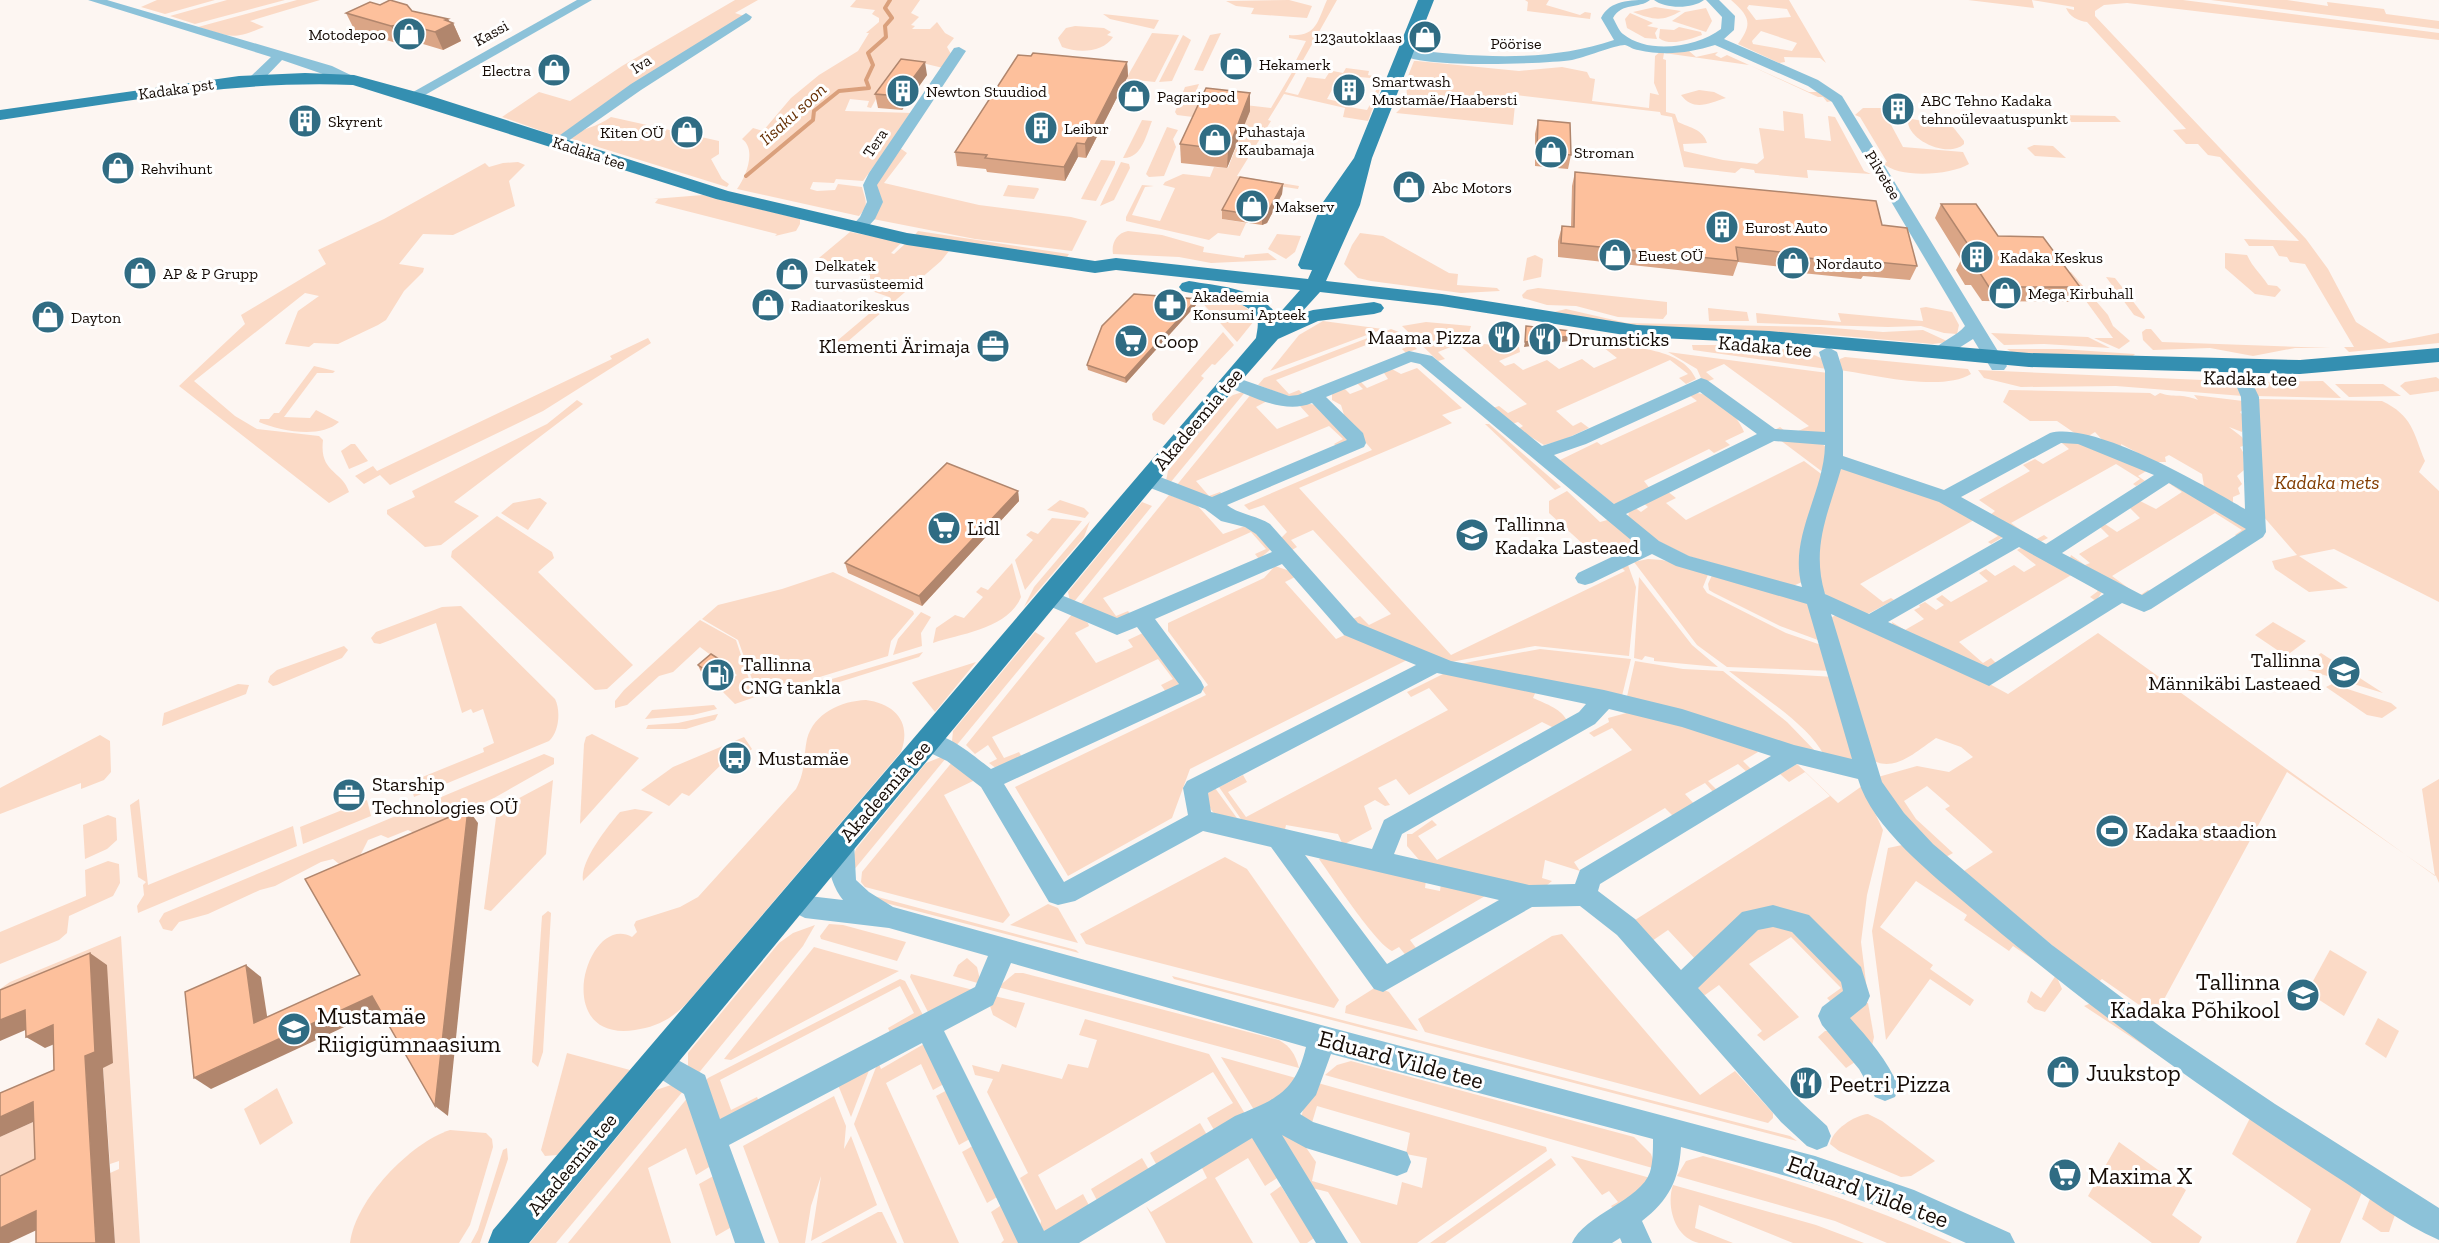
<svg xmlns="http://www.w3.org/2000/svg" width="2439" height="1243" viewBox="0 0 2439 1243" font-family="'Zilla Slab',serif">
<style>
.green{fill:#fbdac6;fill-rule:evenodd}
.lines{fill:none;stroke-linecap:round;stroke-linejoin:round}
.stream{stroke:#daa07c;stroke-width:4}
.minor{fill:#8cc2d9;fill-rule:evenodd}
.major{fill:#348fb1;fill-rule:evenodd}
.wall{fill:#daa586}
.shaded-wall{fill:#b1866d}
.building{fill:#fdc09c;stroke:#b1866d;stroke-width:1.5}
.labels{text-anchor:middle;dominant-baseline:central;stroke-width:6;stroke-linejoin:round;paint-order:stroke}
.far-street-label{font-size:16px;fill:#150b05;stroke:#fff}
.far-poi-label{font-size:16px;fill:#150b05;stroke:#fff;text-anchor:start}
.far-water-label{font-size:18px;font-style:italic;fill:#663005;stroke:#fff}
.poi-label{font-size:20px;fill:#150b05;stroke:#fff;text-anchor:start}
.street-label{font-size:20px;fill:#150b05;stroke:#fff}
.park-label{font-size:20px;font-style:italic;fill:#833d00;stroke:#fff}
.near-poi-label{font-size:24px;fill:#150b05;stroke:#fff;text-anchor:start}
.near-street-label{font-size:24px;fill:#150b05;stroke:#fff}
</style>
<rect width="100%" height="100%" fill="#fdf6f2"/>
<g class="green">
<polygon points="157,0 215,0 165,14 141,7"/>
<polygon points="227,0 285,0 195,24 170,16"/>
<path d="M 297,0 L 320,0 L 250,21 L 264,27 C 232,40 231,37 198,27 Z"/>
<polygon points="735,0 758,0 735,13 744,16 561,135 553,135 502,117 539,92 570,101 622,66"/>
<path d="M 856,0 L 920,0 L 911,13 L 919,17 L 911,25 L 915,26 L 912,29 L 930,29 L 937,22 L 945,33 L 954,38 L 947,47 L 951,54 L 943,68 L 914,61 L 884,95 L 876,99 L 871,108 L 867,107 L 869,101 L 850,99 L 845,111 L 913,113 L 863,181 L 836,179 L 834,183 L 813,182 L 810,189 L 817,191 L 835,190 L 838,184 L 862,187 C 865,200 870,205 859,216 L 737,189 C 746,177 757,149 742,139 L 753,128 L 763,131 L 791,98 L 819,75 L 858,51 L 869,33 L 866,33 L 879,22 L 879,18 L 872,14 L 875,10 L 850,7 Z"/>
<polygon points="1289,0 1312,6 1307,18 1251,14 1254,8 1236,6 1226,1"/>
<path d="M 1327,0 L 1337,0 L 1285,92 L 1298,95 L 1307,77 L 1325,79 L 1332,68 L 1333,71 L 1343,73 L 1346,68 L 1369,71 L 1368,75 L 1384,78 L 1377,97 L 1374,96 L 1380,79 L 1340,75 L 1327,99 L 1349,104 L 1349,107 L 1367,110 L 1372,101 L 1375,102 L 1368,121 L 1343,117 L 1345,108 L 1284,94 L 1268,120 L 1271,121 L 1237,176 L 1299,186 L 1298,189 L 1240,180 L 1222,219 L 1246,223 L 1240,236 L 1218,233 L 1209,240 L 1126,221 L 1126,217 L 1142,185 L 1154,186 L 1145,187 L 1132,215 L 1160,221 L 1175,188 L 1163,185 L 1165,182 L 1183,174 L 1210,177 L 1214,167 L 1228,168 L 1250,111 L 1201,118 L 1177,115 L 1175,112 L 1185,87 L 1199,84 L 1193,99 L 1271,108 L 1294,69 L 1292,68 L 1306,41 L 1289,38 L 1289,35 C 1317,37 1317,22 1327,0 Z"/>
<polygon points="1525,0 1549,0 1546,5 1580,15 1585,12 1591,13 1590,19 1527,11 1528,2"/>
<path d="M 1731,0 L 1789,0 L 1826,63 L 1820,58 L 1784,57 L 1785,62 L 1779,63 L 1738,44 C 1752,25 1751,17 1731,0 ZM 1749,5 L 1787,9 L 1791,17 L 1756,20 L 1747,8 ZM 1761,31 L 1797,43 L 1792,51 L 1753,44 L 1752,41 Z"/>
<path d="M 1968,0 L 2183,0 L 2439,33 L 2439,40 L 2127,3 L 2104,5 L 2095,11 L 2095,16 L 2306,239 L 2328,269 L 2356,322 L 2389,343 L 2439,333 L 2439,343 L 2349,352 L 2344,347 L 2354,347 L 2305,264 L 2290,262 L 2287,257 L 2279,256 L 2273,246 L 2249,246 L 2244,239 L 2299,241 L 2220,157 L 2208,155 L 2198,144 L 2186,144 L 2173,130 L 2186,129 L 2087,22 C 2078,21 2069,16 2066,8 L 2074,10 L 2074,7 L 2032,0 L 2034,8 Z"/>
<polygon points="2211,0 2287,0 2328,6 2327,2 2384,9 2386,14 2439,21 2439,29"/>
<path d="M 1655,7 L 1681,11 C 1662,22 1653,20 1633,12 Z"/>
<polygon points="1706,8 1712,21 1706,32 1672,21 1685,12"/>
<polygon points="1630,13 1653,23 1647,26 1658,28 1655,33 1657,39 1645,38 1627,28 1625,19"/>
<polygon points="1103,14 1159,20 1154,29 1110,19"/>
<path d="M 1075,26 L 1104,28 L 1111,32 L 1107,35 L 1113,37 C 1103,53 1078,53 1062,47 L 1058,38 L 1066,28 Z"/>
<path d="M 1679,27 L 1701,32 L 1702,35 C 1690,39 1670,47 1659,38 L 1660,29 L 1674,30 Z"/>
<polygon points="1152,33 1179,35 1155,82 1126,79"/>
<polygon points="1221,33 1203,71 1194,70 1210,35"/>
<polygon points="1183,35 1191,40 1172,81 1159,82"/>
<path d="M 1661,51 L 1689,51 L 1696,57 L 1718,52 L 1715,55 L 1721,58 L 1727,55 L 1809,92 L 1824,92 L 1832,101 L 1827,102 L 1823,97 L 1818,97 L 1749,65 L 1664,53 L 1663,59 L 1666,60 L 1666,112 L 1675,114 L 1678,122 C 1690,128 1703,129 1707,143 L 1683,144 L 1684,151 L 1723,160 L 1757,164 L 1764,158 L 1759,128 L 1784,131 L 1783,111 L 1803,114 L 1805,138 L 1831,141 L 1828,116 L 1835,117 L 1864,171 L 1871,174 L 1807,170 L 1808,178 L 1755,173 L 1754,170 L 1741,168 L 1735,173 L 1684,167 L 1672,117 L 1661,115 L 1660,112 L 1516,95 L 1513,125 L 1396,113 L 1406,103 L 1428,99 L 1422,95 L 1407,97 L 1406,81 L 1414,61 L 1417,61 L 1519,71 L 1562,67 L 1587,72 L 1590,78 L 1595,79 L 1592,101 L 1649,108 L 1650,93 L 1659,95 L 1654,83 L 1655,56 Z"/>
<path d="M 1699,90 L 1714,92 L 1726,98 C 1709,103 1694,112 1681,95 Z"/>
<path d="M 1863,108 L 1883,108 L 1885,112 L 1882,115 L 1889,121 L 1903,147 L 1963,152 L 1969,164 C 1952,175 1898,179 1883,163 L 1887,162 L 1860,117 L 1855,115 Z"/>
<polygon points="2055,115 2115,116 2121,122 2046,122 2042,118"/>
<path d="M 611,117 L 719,141 L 719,154 L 711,159 L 722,179 L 729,184 L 727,187 L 569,138 C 582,128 598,127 611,117 Z"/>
<path d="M 1912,119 L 1953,127 L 1964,141 L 1964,144 C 1949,158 1911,142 1908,123 Z"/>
<path d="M 1142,120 L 1152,121 C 1146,136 1141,159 1123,158 Z"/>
<polygon points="1167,127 1178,130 1173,139 1176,147 1164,176 1149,177 1146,174"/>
<polygon points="2034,145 2053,146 2066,158 2035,156 2027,148"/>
<polygon points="900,148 907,153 884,183 979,205 1071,217 1087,221 1072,251 975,239 873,219 875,184"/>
<polygon points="1101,160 1115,161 1115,164 1096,201 1081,199"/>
<path d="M 518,162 L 525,165 L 509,181 L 515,206 L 453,235 L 423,234 L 399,264 L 424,268 L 423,272 L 404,291 L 386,320 L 378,325 L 338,344 L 314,343 L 309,347 L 285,344 L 298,311 L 319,296 L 305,293 L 194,381 L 235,416 L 257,429 L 319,436 L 323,440 C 319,473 342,470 349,492 L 329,503 L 179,386 L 245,324 L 241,315 L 326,264 L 318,250 L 384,219 L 485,163 L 489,167 L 503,163 Z"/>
<polygon points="1121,162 1129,164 1130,168 1114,200 1100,206"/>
<polygon points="1008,185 1038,188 1039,189 1034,199 1003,196"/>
<polygon points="703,195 800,219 800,224 796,231 775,236 777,234 655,203 658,199 653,199"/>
<polygon points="918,231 1069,254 1066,259 914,236"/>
<path d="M 1128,231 L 1162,235 L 1204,247 L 1203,252 L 1244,258 L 1245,255 L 1268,253 L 1277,260 L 1211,263 L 1179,257 L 1113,254 C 1111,243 1117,233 1128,231 Z"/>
<polygon points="850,232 902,242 891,253 894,254 906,243 949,251 941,261 839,349 831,346 889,297 866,289 870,285 870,275 866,272 843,274 813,263"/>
<polygon points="1360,233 1383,236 1449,273 1458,274 1457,285 1497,288 1500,291 1461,293 1371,281 1358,278 1344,264 1352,245"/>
<polygon points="1277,234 1301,236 1295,252 1286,259 1268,249"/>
<path d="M 2225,253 L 2247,255 C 2253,268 2261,274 2268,285 L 2277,286 L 2281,290 L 2275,297 L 2255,294 L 2225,268 Z"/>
<polygon points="1535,255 1543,259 1541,277 1523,281 1527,258"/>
<polygon points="2064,271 2071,272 2108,315 2113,326 2130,341 2119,349 2094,338 2113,338"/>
<polygon points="2106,277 2115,278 2145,317 2144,319 2134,315"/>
<polygon points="1538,288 1667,302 1667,314 1663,319 1618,317 1576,306 1547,305 1523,298 1522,295 1527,290"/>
<polygon points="1199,299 1242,305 1252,312 1254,321 1237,342"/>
<polygon points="1926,307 1952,312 1959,325 1957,334 1944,333 1921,326 1888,327 1757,323 1756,313 1841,322 1838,313 1923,321 1920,308"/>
<polygon points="1708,308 1747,312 1749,321 1709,321"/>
<polygon points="1566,309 1627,323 1820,327 1883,332 1923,330 1949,342 1933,344 1821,334 1656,331 1554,312"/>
<polygon points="1323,321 1383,329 1270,371 1299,335"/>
<path d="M 1426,322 L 1471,326 L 1467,339 L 1472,343 L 1519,347 L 1520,352 L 1499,361 L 1505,366 L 1514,363 L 1523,370 L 1547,360 L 1559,369 L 1582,359 L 1594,368 L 1617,358 L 1599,344 L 1594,345 L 1596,341 C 1626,348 1682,346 1696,379 L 1686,384 L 1679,378 L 1688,374 L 1670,360 L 1556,411 L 1573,426 L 1581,422 L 1589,428 L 1563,440 L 1544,445 L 1518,429 L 1523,426 L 1518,422 L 1512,424 L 1493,408 L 1499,406 L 1508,413 L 1527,404 L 1458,344 L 1438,352 L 1445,359 L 1438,361 L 1402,326 Z"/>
<polygon points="1391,329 1399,332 1417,349 1406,353 1402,349 1411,345 1397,333 1276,380 1289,394 1299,390 1303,394 1293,398 1258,385 1264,378"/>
<polygon points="2146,329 2151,329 2162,342 2331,348 2295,348 2253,356 2210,348 2153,350 2143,340 2142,332"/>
<polygon points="1223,332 1234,345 1215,365 1212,364 1201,376 1204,378 1164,425 1153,420 1152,414"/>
<polygon points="1991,333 2088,337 2110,348 2044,344 2004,345"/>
<polygon points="648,338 651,343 543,411 390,485 380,475 364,484 355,476 373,466 377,471 612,359 610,356"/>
<path d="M 1692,345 C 1719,345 1802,345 1822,359 L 1827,369 L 1693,350 Z"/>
<polygon points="2007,349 2061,349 2135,354 2132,357 2013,353"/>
<polygon points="1668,352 1828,373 1826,433 1817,436 1783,435 1773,431 1780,427 1790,435 1809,426 1724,364 1706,372 1714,379 1706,382 1701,378 1697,369"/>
<path d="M 1845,357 L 1968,369 L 1971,374 C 1942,392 1874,375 1840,370 L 1840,359 Z"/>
<path d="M 314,366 L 335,371 L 333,373 L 317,373 L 284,417 L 310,418 L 316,410 L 339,422 C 320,439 281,431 259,422 L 260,419 L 269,419 L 274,413 L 279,413 Z"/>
<polygon points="1390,368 1401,374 1417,368 1462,408 1442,415 1452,423 1299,488 1451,655 1625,571 1622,568 1628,565 1636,587 1629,656 1535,646 1451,662 1361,630 1353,619 1360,616 1369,625 1391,614 1313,530 1291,540 1297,547 1292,550 1281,538 1287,532 1264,505 1249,510 1244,505 1372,450 1345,418 1341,405 1332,400 1332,392 1344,388 1350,394 1363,389 1356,382 1360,381 1367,388 1388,379 1384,373"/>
<polygon points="1978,370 2225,381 2237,386 2243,396 2116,386 2021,387 1984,378"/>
<polygon points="2436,377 2439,379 2439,391 2410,395 2400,386 2405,382"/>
<polygon points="2323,381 2341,398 2255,396 2255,384 2260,382"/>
<polygon points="2335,384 2383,384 2401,396 2349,397"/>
<path d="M 2009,390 L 2150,393 L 2155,396 L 2160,393 C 2174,398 2181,393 2198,400 L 2194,395 L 2243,401 L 2246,408 L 2240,412 L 2247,420 L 2242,432 L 2229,427 L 2242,437 L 2246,445 L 2240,447 L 2243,452 L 2244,470 L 2237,476 L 2242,484 L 2238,488 L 2240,494 L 2233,497 L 2233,505 L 2204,486 L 2202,474 L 2169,455 L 2165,457 L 2166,462 L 2155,462 L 2121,444 L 2122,450 L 2104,442 L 2095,432 L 2087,437 L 2076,434 L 2057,421 L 2030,421 L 2003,402 Z"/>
<polygon points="1246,391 1170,483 1166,481 1168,471 1226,400 1233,395"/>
<path d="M 1252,393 L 1269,400 L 1256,407 L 1277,429 L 1309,416 L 1299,405 C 1321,398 1334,421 1348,436 L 1349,441 L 1339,449 L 1334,444 L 1343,439 L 1329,426 L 1196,481 L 1209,496 L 1220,492 L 1225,497 C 1208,504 1192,493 1176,486 Z"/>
<path d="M 1697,393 C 1715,395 1738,415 1744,432 L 1725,441 L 1730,445 L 1714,453 L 1709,449 L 1644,481 L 1651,490 L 1615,505 L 1560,460 L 1597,442 L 1601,445 L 1697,401 L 1689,395 Z"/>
<path d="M 2258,399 L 2382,401 C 2413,416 2413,432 2425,461 L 2419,472 L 2439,491 L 2439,602 L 2334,549 L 2299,556 L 2348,588 L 2309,592 L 2275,569 L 2272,561 L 2297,555 L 2263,516 Z"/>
<polygon points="577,400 583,404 454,502 479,516 441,545 425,547 387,514 387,510 415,497 412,491 547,424"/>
<polygon points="1485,424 1489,424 1561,487 1555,490"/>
<polygon points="2070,439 2148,470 2138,476 2145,481 2136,486 2133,484 2140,479 2116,464 2011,523 2035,540 2044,535 2048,538 2038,543 1990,515 1995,511 1979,500 2030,471 2023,465 2035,459 2043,464 2069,449 2062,443"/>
<polygon points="1780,440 1821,443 1827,448 1824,473"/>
<polygon points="351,444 355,444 368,461 349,469 341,451"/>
<polygon points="1804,461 1824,476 1802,582 1793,586 1688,556 1660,542 1628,519 1629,510 1634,507 1641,512 1648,507 1642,502 1667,491 1676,498 1666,503 1686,520"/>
<polygon points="1835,468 1849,469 1949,504 1999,531 2003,537 1991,544 1988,542 1998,536 1974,520 1860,584 1883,602 1891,598 1894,600 1864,616 1860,615 1822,592 1816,578 1813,551"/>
<path d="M 2172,479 L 2244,524 L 2250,529 L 2249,534 L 2241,539 L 2235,535 L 2242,530 L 2215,513 L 2112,576 L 2139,596 L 2148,590 L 2154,594 C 2144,598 2137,597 2127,592 L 2070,558 L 2071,555 L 2085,565 L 2090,563 L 2079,554 L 2109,536 L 2098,525 L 2105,524 L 2117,532 L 2140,518 L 2129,507 L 2140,501 L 2156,509 L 2182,492 L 2167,482 Z"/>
<path d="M 1567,491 L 1600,522 L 1611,519 L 1627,533 L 1631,541 C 1622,553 1610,558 1595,555 L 1549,513 L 1549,501 Z"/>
<polygon points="1169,495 1197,505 1223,534 1248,525 1271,549 1259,559 1255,554 1266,549 1251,532 1103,598 1116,616 1128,611 1131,615 1115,621 1079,606"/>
<polygon points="540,498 547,503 528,530 501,513 513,503"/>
<polygon points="1060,500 1084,508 1089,513 1085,518 1047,510"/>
<polygon points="1142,502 1152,506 1073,603 1070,601 1068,592"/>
<polygon points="497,516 552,552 554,558 538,572 633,665 607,689 595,690 451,557 452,551"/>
<polygon points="1052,518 1082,521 1025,590 1015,560 1033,540 1026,535 1031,531 1038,534"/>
<polygon points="1090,521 1084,537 1024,607 1034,587"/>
<polygon points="2026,545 2094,583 2102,592 2096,601 2090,597 2098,591 2073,574 1959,642 1983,663 1991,658 1996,663 1981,671 1902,636 1893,628 1892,622 1905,630 1924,619 1914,610 1920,607 1919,605 1925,602 1936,610 1944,605 1936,599 1942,595 1951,602 1988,581 1979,573 1986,569 1995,576 2014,565 2024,572 2036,565 2017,550"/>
<polygon points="1648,559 1662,560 1709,572 1703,587 1707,593 1786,633 1827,647 1833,671 1727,667 1697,645 1634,562"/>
<path d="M 1012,563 L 1021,597 C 1009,628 961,634 933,643 L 936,628 L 955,615 L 964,618 L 983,597 L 976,592 L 981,587 L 988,590 Z"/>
<polygon points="1275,566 1290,571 1295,577 1285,582 1336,639 1349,633 1411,658 1190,769 1172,818 1068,876 1015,787 1206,695 1202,689 1208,685 1168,631 1168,623 1264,578"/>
<polygon points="833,572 913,611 914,614 891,641 888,656 758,696 738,640 702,619 718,605 782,589"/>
<polygon points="1713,573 1809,603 1826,643 1780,626 1714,593 1709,590 1708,584"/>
<polygon points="1639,577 1692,645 1718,667 1654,661 1654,658 1645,656 1642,660 1634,658"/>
<path d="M 461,606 L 555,699 C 561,711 559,732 549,741 L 414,797 L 410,782 L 484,752 L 483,748 L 494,743 L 483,709 L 473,713 L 471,709 L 462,713 L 436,623 L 380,644 L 374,643 L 371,638 L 376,632 L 442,607 Z"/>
<polygon points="921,612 931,617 921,633 922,646 893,655 898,639"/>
<polygon points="1073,613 1088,623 1089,626 1075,633 1096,663 1133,647 1128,640 1147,631 1180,682 1176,687 1166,692 1161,685 1173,679 1158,659 992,737 1004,758 1019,752 1023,759 997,769 989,763 997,759 988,745 975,754 966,745"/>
<path d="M 1836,615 L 1973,675 L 2008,694 L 2098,633 L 2435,876 L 2422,789 L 2439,779 L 2439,883 L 2436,876 L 2287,772 L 2155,1016 L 2102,979 L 2097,983 L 1964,871 L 1993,852 L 1945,809 L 1950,806 L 1927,786 L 1904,801 L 1916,819 L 1953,853 L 1944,858 L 1908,828 L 1878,777 L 1917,766 L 1949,772 L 1973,757 L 1961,747 L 1936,738 C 1918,750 1896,772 1874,761 L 1830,618 Z"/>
<polygon points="700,620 736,640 755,697 735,704 723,692 734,683 731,680 737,675 700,647 673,672 659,676 627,705 615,708 615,701 624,690"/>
<polygon points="2273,622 2306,641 2286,656 2255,635"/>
<polygon points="1035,632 1045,638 956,746 952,741 953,731"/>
<polygon points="344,646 348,650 342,658 277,685 273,686 268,682 270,676 277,670"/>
<polygon points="1540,649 1631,659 1621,700 1454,665"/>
<polygon points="923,652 919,657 795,696 798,689"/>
<polygon points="2321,653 2383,693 2301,668"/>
<polygon points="1635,661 1683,669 1723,671 1787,722 1819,755 1626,701"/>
<polygon points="976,662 935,712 912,683 913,682"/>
<path d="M 1729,671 L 1835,677 L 1854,760 L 1824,755 C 1807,723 1758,694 1729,671 Z"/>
<path d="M 1445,673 L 1536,691 L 1533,698 C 1546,704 1563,709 1568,723 L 1556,729 L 1542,722 L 1409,795 L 1396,779 L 1378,788 L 1390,805 L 1385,806 L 1375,800 L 1364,806 L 1372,829 L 1343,845 L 1338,834 L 1286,825 L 1284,834 L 1245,825 L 1219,787 L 1243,775 L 1247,782 L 1228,792 L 1246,817 L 1448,710 L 1429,688 L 1411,697 L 1407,692 Z"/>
<polygon points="238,684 249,685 246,694 162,726 164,713"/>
<polygon points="2332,684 2391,703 2397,708 2382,718 2367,715 2326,687"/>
<path d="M 866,700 C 895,704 912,722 901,752 L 687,1003 C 672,1019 656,1027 635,1030 C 549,1043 587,912 632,937 L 637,932 L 634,925 L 636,921 L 680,907 L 698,897 L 796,789 C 806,770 803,758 807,739 C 814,713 841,701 866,700 Z"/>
<polygon points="714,705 717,709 693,715 645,719 652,710"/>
<polygon points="1630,712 1747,742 1758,752 1743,761 1753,771 1749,774 1738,764 1708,781 1719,792 1715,794 1705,783 1685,794 1696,806 1675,818 1665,808 1574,862 1580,871 1545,860 1542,878 1552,881 1541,890 1420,861 1407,846 1407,834 1412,834 1432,820 1437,825 1418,836 1437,860 1632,750 1612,728 1594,737 1589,733 1609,722 1608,718"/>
<polygon points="718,714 715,720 686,729 646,729 648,725 678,723"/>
<polygon points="592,734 639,758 580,824 584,744 586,737"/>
<polygon points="100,735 110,741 111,772 104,780 81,789 81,783 0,814 0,788"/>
<path d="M 744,737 L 752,749 C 744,757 740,757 729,757 L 689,796 L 682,793 L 669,806 L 641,790 L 673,767 Z"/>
<polygon points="544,754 554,758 554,764 494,798 414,833 408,830 388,838 381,835 368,840 360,856 339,864 333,859 321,862 275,886 260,890 208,914 179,922 172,931 163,929 159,921 164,913"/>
<polygon points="941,757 946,758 853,871 852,860 856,849 926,763"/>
<polygon points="953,761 975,780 944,795 1010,915 1003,923 865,887 861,882 862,872"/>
<polygon points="1797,764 1838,803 1862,786 1883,830 1867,895 1861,942 1867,990 1785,914 1697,961 1668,930 1652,941 1635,920 1830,796 1805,772 1789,782 1780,774"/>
<polygon points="553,780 546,854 491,911 484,909 497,810"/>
<path d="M 1215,788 L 1242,825 C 1222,817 1208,818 1207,794 Z"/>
<polygon points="139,799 148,885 293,826 297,846 138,913 137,906 144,895 143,885 146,882 138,877 130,805"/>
<polygon points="367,800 371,816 303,844 300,827"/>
<path d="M 635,809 L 653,812 L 583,881 C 579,862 608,826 620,812 Z"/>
<polygon points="108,815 116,818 117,840 107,849 85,859 83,825"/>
<polygon points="1907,844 1969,899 2053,968 2062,989 2045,1012 2035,1009 2027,1002 2031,991 2041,998 2056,975 2013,946 2009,951 1964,920 1967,915 1916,881 1880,927 1933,965 1930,969 1974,1000 1970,1006 1930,979 1886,1040 1872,931 1888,848"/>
<path d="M 1326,855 L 1426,880 L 1425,888 L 1440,891 L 1441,883 L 1485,896 L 1410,940 L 1419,952 L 1408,958 L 1399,947 L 1392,951 C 1375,943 1332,877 1319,859 Z"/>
<polygon points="1225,857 1247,869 1339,1000 1334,1008 1086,944 1080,934"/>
<polygon points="108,861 119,864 120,883 113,896 69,916 67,933 59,940 0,964 0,932 86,896 85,870"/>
<polygon points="874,896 1076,950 1079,953 878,901"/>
<polygon points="1048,904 1058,908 1078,943 1010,925"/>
<polygon points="548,911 551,913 543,1052 538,1067 532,1062 542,916"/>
<polygon points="1782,922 1851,982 1833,1004 1827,998 1841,988 1791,937 1749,964 1799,1017 1764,1041 1757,1035 1762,1031 1719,985 1705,995 1699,994 1691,984 1753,927"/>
<polygon points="829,924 843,925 906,942 897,961 821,939 820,936"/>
<polygon points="815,925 803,946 697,1075 688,1068 688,1053 779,943 793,933"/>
<polygon points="1562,934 1700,1095 1735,1071 1773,1113 1773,1118 1768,1123 1425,1032 1418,1019 1552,936"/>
<polygon points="121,936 140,1243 115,1243 110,1173 119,1169 119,1161 110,1164 103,1068 0,1010 0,989 10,982"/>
<polygon points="814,947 899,971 731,1060 724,1059"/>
<polygon points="2330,950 2367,972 2344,1016 2307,992"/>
<polygon points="967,958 977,967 981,984 953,976 958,965"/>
<path d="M 1015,973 L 1023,973 L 1279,1040 C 1291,1047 1295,1054 1299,1068 L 998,987 Z"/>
<polygon points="911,974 977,991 930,1016 910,977"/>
<polygon points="1172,976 1790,1136 1797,1141 1174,979"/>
<polygon points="900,979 905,981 924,1017 892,1037 888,1028 914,1013 900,986 720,1080 731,1110 757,1097 761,1107 721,1122 703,1084 708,1078"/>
<polygon points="1376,987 1389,992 1418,1031 1345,1013 1346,1006"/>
<polygon points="994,996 1025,1003 1016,1028 993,1015 990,1006"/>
<polygon points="2096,1001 2363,1190 2340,1243 2296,1243 2311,1209 2232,1154 2251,1116 2084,1006"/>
<polygon points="1861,1003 1868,1003 1874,1037 1871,1050 1849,1020 1848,1010"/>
<polygon points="2378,1018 2399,1031 2386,1058 2365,1044"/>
<polygon points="1085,1019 1209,1054 1247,1117 1217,1135 1207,1118 1233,1103 1213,1072 1038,1175 1056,1210 1083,1194 1092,1211 1046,1232 1039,1229 1041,1221 1020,1178 1028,1173 987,1092 993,1079 975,1075 972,1065 999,1072 1002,1064 1062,1079 1068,1064 1088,1068 1097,1040 1079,1035"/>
<polygon points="1825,1031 1830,1031 1861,1058 1846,1068 1818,1037"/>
<polygon points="929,1041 949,1081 933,1090 921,1064 886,1083 959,1243 904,1243 854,1124 878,1062 881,1069"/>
<polygon points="567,1053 630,1070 563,1150 557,1155 545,1156 541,1150"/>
<polygon points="1221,1057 1296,1078 1295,1084 1256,1113"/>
<polygon points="873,1060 851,1117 836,1080"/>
<polygon points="1351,1061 1634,1137 1651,1154 1656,1169 1325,1075 1337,1065"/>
<polygon points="1318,1083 1546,1147 1547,1151 1417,1243 1361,1243 1328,1192 1304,1186 1270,1123 1296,1133 1316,1162 1312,1181 1397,1205 1402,1182 1422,1188 1427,1158 1406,1154 1410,1133 1317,1106 1311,1126 1301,1118 1303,1110"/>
<polygon points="671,1085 684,1090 556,1243 530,1243 656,1090"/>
<polygon points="277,1088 293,1123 260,1145 244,1109"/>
<polygon points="951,1088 975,1136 959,1145 936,1096"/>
<polygon points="689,1096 714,1164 696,1175 686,1148 648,1168 671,1243 568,1243"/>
<polygon points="834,1096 846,1126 844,1149 851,1136 877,1205 811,1241 821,1176 811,1206 805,1243 779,1243 743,1146"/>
<polygon points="53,1113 55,1170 0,1196 0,1137"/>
<path d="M 1868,1114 L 1882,1121 L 1935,1161 L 1911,1176 L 1901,1177 L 1839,1151 L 1830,1144 C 1832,1130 1855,1115 1868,1114 Z"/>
<polygon points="1200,1123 1210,1140 1160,1171 1150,1153"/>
<path d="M 450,1130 L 486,1133 L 492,1139 L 493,1147 L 470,1225 L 459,1243 L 350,1243 C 355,1200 410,1143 450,1130 Z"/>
<polygon points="1250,1130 1283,1174 1265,1186 1248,1158 1215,1178 1253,1243 1166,1243 1146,1206 1151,1212 1207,1178 1199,1162"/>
<polygon points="2119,1142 2186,1190 2172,1215 2202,1237 2199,1243 2152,1243 2088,1196"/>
<polygon points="978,1143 1002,1194 987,1203 962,1152"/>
<polygon points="507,1148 508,1159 480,1243 471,1243 478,1230 503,1150"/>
<polygon points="1571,1156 1654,1179 1616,1212 1611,1206 1618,1202 1609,1191 1602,1195"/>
<path d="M 1703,1156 C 1788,1179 1871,1206 1952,1243 L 1887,1243 L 1835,1221 L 1677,1176 L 1686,1161 Z"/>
<polygon points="1142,1158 1152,1175 1100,1206 1091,1189"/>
<polygon points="1551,1158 1556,1165 1445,1243 1430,1243"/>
<polygon points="717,1174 735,1225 716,1236 699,1184"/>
<path d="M 1673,1185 L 1816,1225 L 1864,1243 L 1793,1243 L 1699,1205 L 1695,1228 L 1733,1243 C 1722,1243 1709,1243 1699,1243 C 1674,1238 1666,1205 1673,1185 Z"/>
<polygon points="1281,1186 1314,1238 1307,1243 1300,1243 1270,1194"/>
<polygon points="2371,1196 2396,1212 2389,1232 2381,1232 2362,1219"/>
<polygon points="1006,1202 1024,1243 1001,1243 1004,1240 991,1212"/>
<polygon points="878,1212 882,1212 897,1243 821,1243"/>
</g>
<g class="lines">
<polyline class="stream" points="746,176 813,120 814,111 839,91 869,88 866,80 873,65 868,53 886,37 885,26 892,18 885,8 890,0"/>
<g class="minor">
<polygon points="88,0 107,0 332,66 361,80 354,84 349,83 282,60 260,83 250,83 250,77 271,57"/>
<polygon points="577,0 592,0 418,99 408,99 406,96"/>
<path d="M 1650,0 C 1639,9 1622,2 1613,18 C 1616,23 1619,31 1623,34 C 1649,55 1697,47 1721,29 L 1722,17 L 1706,0 L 1719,0 L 1735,16 L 1734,30 L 1724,39 L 1818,80 L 1842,96 L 2007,366 L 2004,370 L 1992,370 L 1973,339 L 1948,355 L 1936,355 L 1933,351 C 1942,340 1956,337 1965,326 L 1832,102 L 1808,86 L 1715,45 C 1689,53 1665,56 1638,50 C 1634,50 1629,46 1625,45 C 1619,44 1582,58 1572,60 C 1545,64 1415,69 1398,53 L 1405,49 C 1475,57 1546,63 1614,40 L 1601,18 C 1610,0 1630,0 1650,0 Z"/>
<path d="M 1654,0 L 1704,0 C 1693,9 1665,9 1654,0 Z"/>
<polygon points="746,13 752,17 750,20 641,90 561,146 556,147 549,143 631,84"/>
<polygon points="959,47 966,51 877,185 883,202 875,219 864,231 852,231 850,228 860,217 867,202 863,185 869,173 954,48"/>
<path d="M 1828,347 L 1837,352 L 1843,371 L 1843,456 L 1944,490 L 2050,433 C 2095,421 2205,486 2245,509 L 2241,397 L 2233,378 L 2242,372 L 2248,374 L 2259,397 L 2266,532 L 2263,537 L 2151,609 L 2144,612 L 2122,603 L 1989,686 L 1831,614 L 1882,782 L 1904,813 L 1933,844 L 2052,945 L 2161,1027 L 2275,1104 L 2439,1208 L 2439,1240 C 2402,1224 2368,1197 2335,1176 C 2208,1094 2085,1006 1970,907 C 1933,875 1872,828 1858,779 L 1797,764 L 1600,884 L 1598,891 L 1635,919 L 1681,970 L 1742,912 L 1773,905 L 1809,915 L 1861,967 L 1870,996 L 1866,1005 L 1850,1018 C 1869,1039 1887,1060 1899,1087 L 1895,1097 L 1885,1101 L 1875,1097 L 1859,1069 L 1822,1025 L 1818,1016 L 1822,1007 L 1843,991 L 1841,982 L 1792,932 L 1773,927 L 1758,930 L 1698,988 L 1801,1102 L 1827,1126 L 1831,1136 L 1827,1146 L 1817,1150 L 1807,1146 L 1781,1122 L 1617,935 L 1580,906 L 1532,907 L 1383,992 L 1374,989 L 1271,847 L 1203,831 L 1075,901 L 1058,905 L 1049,902 L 981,787 L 947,761 L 920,748 L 917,741 L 920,734 C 941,727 974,756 991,769 L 1179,684 L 1137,627 L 1117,635 L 1042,603 L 1039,598 L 1042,593 L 1049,590 L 1117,618 L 1272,552 L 1256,534 L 1245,527 L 1221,521 L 1205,509 L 1140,484 L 1137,479 L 1140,474 L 1147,472 L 1212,497 L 1347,440 L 1312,403 C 1283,415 1250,395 1223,385 L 1220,381 L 1223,377 L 1229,375 L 1289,396 L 1298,395 L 1409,351 L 1432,356 L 1542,446 L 1572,436 L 1701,378 L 1707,380 L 1775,429 L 1825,432 L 1825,371 L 1819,352 ZM 1411,362 L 1420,364 L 1637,545 L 1578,573 L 1575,578 L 1578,583 L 1585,585 L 1592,583 L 1652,554 L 1676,566 L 1807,604 L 1852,759 L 1794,745 L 1682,709 L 1604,690 L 1451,661 L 1358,623 L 1270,524 C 1256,515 1240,515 1227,505 L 1364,447 L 1366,443 L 1363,433 L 1326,397 ZM 1700,392 L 1757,434 L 1614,504 L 1554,455 L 1586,444 ZM 1774,441 L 1825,445 C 1824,494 1788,537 1802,587 L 1689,556 L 1659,541 L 1626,514 ZM 2061,443 L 2078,444 L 2154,475 L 2046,544 L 1961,497 ZM 1841,469 L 1939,502 L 2003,538 L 1869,614 L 1825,594 C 1811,547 1828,514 1841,469 ZM 2169,483 L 2246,529 L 2142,595 L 2062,553 ZM 2019,547 L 2104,594 L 1988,667 L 1888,622 ZM 1282,564 L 1344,635 L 1416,665 L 1187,781 L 1183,788 L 1188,815 L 1064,882 L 1004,784 L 1201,693 L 1204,687 L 1201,681 L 1155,619 ZM 1437,673 L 1586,704 L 1579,712 L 1384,820 L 1372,849 L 1211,812 L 1208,793 ZM 1609,709 L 1682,727 L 1771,756 L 1580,870 L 1575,884 L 1529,885 L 1394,854 L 1402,834 L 1595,724 ZM 1305,855 L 1499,900 L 1387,964 Z"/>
<path d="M 842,832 L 851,835 L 854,842 L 856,880 L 869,892 L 893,907 L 1321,1025 L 1815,1156 L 1914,1190 L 2010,1233 L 2015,1243 L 1966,1243 L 1910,1218 L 1815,1184 L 1681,1147 C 1679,1180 1669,1200 1642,1221 L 1652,1243 L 1622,1243 L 1620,1238 L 1612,1243 L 1572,1243 C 1584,1215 1641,1200 1650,1172 C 1653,1162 1653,1150 1653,1139 L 1331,1054 L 1316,1095 L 1300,1114 L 1313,1122 L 1407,1152 L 1411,1162 L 1407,1172 L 1397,1176 L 1306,1148 L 1282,1135 L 1348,1243 L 1316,1243 L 1252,1138 L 1079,1243 L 1018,1243 L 922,1043 L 729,1145 L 765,1243 L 735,1243 L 684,1094 L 648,1071 L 644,1062 L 648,1053 L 658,1049 L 705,1075 L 720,1119 L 975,987 L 988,956 L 889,928 L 805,918 L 785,908 L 782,900 L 785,892 L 794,889 L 809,896 L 843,900 C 829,883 824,855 833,835 ZM 1011,963 L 1306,1047 C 1295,1093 1276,1099 1235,1116 L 1044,1231 L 944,1031 L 993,1005 Z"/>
</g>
<path class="major" d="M 1418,0 L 1434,0 L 1372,158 L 1360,205 L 1326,281 L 1442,294 L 1637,325 L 1769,331 L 2029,353 L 2300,360 L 2439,348 L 2439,362 L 2300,374 L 2029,367 L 1769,343 L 1637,337 L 1442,306 L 1320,292 L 1300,314 L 1313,310 L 1374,302 L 1381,304 L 1384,308 L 1381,312 L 1374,314 L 1318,321 L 1278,339 L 1235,388 L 529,1243 L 488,1243 L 493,1230 L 1256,338 C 1257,331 1260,321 1255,315 C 1245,298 1200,296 1182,291 L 1179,287 L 1182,283 L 1189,281 C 1218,286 1261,288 1277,316 L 1300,290 L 1116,270 L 1095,273 L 907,245 L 716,199 L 353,85 C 234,80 117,103 0,120 L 0,110 L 239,76 L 305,73 L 354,75 L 431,96 L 728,191 L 907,233 L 1095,261 L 1116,258 L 1308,279 L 1312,270 L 1301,269 L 1298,265 L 1321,205 L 1354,158 Z"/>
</g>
<g class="wall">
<polygon points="380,5 412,11 453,23 461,41 443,50 413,41 400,44 355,31 346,13"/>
<polygon points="1127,62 1128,76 1086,158 1078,157 1065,181 987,172 986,169 957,166 955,152"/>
<polygon points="927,75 902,110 878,108 875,94"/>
<polygon points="1250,111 1227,168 1181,163 1180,144"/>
<polygon points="1538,120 1571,155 1568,169 1535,166 1535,134"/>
<polygon points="1575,172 1882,225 1917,266 1910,280 1863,276 1861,279 1802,273 1801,269 1738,262 1733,276 1558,257 1558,241 1562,226 1571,227 1572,186"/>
<polygon points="1283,184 1282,194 1267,223 1262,225 1222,219 1222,210"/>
<polygon points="1941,204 1998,236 2080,287 2071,302 1982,301 1971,285 1965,285 1956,270 1961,260 1935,218"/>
<polygon points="1197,299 1197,304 1126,383 1088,370 1087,365"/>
<polygon points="1018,491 1019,501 922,606 848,573 845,563"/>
<polygon points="698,665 734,676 721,687 702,674"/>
</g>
<g class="shaded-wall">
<polygon points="448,19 451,24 453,23 461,41 443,50 435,32 445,20"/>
<polygon points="405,24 413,41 400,44 391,26"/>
<polygon points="925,62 927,75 902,110 900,96"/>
<polygon points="1127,62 1128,76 1086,158 1085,144"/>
<polygon points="1250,93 1250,111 1227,168 1228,150"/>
<polygon points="1077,143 1078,157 1065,181 1064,167"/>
<polygon points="1283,184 1282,194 1267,223 1262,225 1262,216"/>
<polygon points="1197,299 1197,304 1126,383 1125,378"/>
<polygon points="1570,336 1569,341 1524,347 1525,342"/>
<polygon points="1018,491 1019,501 922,606 919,596"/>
<polygon points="730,666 734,676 721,687 716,677"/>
<polygon points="468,809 478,823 448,1116 435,1106"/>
<polygon points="90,953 107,965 113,1063 103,1068 115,1243 96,1243 85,1056"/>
<polygon points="246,965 261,977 270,1035 254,1023"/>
<polygon points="372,996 385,1008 211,1089 194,1078"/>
<polygon points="25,1010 44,1022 0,1041 0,1020"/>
<polygon points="53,1025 71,1037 45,1048 26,1037"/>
<polygon points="33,1102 53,1113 0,1137 0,1117"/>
<polygon points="36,1211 56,1221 9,1243 0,1243 0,1228"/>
</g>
<g class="building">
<polygon points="390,0 407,5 412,11 448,19 445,20 453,23 435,32 405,24 391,26 346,13 370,2 380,5"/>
<polygon points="1033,53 1127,62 1085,144 1077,143 1064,167 985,158 987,155 955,152 1018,55 1031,56"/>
<polygon points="901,59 925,62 900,96 875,94"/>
<polygon points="1206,88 1250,93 1228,150 1180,144"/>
<polygon points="1538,120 1570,123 1571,155 1537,152"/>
<polygon points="1575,172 1876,201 1882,225 1907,228 1917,266 1867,261 1867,265 1808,258 1807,255 1736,247 1738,261 1561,243 1562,226 1574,227"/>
<polygon points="1240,177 1283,184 1267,213 1262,216 1222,210"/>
<polygon points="1941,204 1976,204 1998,236 2043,237 2080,287 1989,287 1978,270 1973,270 1963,255 1975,255"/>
<polygon points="1134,294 1197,299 1125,378 1087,365 1102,326"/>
<polygon points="1526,326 1570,331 1570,336 1525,342"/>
<polygon points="947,463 1018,491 919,596 845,563"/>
<polygon points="711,654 730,666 716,677 698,665"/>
<polygon points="468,809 435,1106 372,996 194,1078 185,992 246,965 254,1023 360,975 305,879"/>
<polygon points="90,953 95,1052 85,1056 96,1243 36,1243 36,1211 0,1228 0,1176 35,1159 33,1102 0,1117 0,1093 54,1070 53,1025 26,1037 25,1010 0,1020 0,990"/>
</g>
<defs>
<g id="shop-disc" transform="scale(1.725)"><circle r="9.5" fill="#306c83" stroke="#fff"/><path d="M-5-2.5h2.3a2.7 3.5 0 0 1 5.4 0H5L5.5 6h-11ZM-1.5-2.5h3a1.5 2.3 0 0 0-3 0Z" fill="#fff"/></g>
<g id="building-disc" transform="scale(1.725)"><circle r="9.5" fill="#306c83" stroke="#fff"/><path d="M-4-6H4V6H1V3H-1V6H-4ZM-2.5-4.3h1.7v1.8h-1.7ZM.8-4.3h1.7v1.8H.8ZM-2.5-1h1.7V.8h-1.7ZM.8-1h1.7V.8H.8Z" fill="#fff"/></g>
<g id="pharmacy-disc" transform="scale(1.725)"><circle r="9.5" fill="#306c83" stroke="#fff"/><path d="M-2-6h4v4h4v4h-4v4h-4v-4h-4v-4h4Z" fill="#fff"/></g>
<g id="restaurant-disc" transform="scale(1.725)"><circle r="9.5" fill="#306c83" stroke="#fff"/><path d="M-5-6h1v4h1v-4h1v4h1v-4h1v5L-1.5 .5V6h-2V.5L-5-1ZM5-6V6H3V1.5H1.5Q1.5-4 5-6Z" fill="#fff"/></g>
<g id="supermarket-disc" transform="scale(1.725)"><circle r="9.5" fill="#306c83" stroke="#fff"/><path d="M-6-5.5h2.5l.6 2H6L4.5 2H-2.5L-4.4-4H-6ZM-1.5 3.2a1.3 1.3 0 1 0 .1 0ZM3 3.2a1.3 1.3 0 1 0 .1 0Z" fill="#fff"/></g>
<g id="office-disc" transform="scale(1.725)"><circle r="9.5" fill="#306c83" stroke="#fff"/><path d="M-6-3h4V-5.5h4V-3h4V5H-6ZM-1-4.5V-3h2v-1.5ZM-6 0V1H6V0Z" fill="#fff"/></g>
<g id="school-disc" transform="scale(1.725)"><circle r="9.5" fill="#306c83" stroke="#fff"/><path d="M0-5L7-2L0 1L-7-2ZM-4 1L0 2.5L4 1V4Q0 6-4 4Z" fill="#fff"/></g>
<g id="fuel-disc" transform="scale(1.725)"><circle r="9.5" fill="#306c83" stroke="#fff"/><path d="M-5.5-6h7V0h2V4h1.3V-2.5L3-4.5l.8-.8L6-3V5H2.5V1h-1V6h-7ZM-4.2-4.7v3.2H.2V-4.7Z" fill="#fff"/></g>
<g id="bus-disc" transform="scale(1.725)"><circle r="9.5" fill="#306c83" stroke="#fff"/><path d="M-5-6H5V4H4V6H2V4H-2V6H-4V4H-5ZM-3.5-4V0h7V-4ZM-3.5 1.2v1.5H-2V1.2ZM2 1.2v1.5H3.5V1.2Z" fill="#fff"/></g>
<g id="stadium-disc" transform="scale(1.725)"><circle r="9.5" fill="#306c83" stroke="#fff"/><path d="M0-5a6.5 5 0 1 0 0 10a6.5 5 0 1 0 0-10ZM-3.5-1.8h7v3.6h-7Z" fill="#fff"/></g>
</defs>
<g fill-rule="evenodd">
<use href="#shop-disc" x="409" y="34"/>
<use href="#shop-disc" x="1425" y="37"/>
<use href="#shop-disc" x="1236" y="64"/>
<use href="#shop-disc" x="554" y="70"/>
<use href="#building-disc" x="1349" y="90"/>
<use href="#building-disc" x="903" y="91"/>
<use href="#shop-disc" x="1134" y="96"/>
<use href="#building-disc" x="1898" y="109"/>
<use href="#building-disc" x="305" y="121"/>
<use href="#building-disc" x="1041" y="128"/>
<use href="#shop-disc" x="687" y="132"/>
<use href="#shop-disc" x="1215" y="140"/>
<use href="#shop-disc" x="1551" y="152"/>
<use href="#shop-disc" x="118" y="168"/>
<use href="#shop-disc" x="1409" y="187"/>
<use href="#shop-disc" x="1252" y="206"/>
<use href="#building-disc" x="1722" y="227"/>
<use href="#shop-disc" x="1615" y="255"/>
<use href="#building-disc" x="1977" y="257"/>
<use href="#shop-disc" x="1793" y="263"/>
<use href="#shop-disc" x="140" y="273"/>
<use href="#shop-disc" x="792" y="274"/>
<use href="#shop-disc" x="2005" y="293"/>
<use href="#shop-disc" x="768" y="305"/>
<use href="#pharmacy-disc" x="1170" y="305"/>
<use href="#shop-disc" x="48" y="317"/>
<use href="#restaurant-disc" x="1504" y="337"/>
<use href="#restaurant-disc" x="1545" y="339"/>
<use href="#supermarket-disc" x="1131" y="341"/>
<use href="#office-disc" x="993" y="346"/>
<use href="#supermarket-disc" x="944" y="528"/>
<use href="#school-disc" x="1472" y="535"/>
<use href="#school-disc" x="2344" y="672"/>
<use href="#fuel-disc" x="718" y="675"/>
<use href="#bus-disc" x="735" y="758"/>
<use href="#office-disc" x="349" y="795"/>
<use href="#stadium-disc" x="2112" y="831"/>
<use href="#school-disc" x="2303" y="995"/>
<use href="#school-disc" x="294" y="1029"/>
<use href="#shop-disc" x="2063" y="1072"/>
<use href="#restaurant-disc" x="1806" y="1083"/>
<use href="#supermarket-disc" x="2065" y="1175"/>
</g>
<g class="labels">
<g class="far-street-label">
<text transform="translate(491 33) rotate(-29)">Kassi</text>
<text x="1516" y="43">Pöörise</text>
<text transform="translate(641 64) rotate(-33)">Iva</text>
<text transform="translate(176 89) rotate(-8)">Kadaka pst</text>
<text transform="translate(875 143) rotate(-56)">Tera</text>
<text transform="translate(589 153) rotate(18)">Kadaka tee</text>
<text transform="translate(1883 175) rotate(59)">Pilvetee</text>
</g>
<g class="far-poi-label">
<text x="386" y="34" text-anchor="end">Motodepoo</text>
<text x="1402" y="37" text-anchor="end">123autoklaas</text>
<text x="1259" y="64">Hekamerk</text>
<text x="531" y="70" text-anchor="end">Electra</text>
<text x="1372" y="81">Smartwash<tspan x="1372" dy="18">Mustamäe/Haabersti</tspan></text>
<text x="926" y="91">Newton Stuudiod</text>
<text x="1157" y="96">Pagaripood</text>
<text x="1921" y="100">ABC Tehno Kadaka<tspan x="1921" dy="18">tehnoülevaatuspunkt</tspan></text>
<text x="328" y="121">Skyrent</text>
<text x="1064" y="128">Leibur</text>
<text x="1238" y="131">Puhastaja<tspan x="1238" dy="18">Kaubamaja</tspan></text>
<text x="664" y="132" text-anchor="end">Kiten OÜ</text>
<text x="1574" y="152">Stroman</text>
<text x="141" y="168">Rehvihunt</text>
<text x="1432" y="187">Abc Motors</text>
<text x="1275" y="206">Makserv</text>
<text x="1745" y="227">Eurost Auto</text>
<text x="1638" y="255">Euest OÜ</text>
<text x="2000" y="257">Kadaka Keskus</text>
<text x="1816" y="263">Nordauto</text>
<text x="815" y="265">Delkatek<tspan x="815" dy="18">turvasüsteemid</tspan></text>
<text x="163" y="273">AP &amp; P Grupp</text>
<text x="2028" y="293">Mega Kirbuhall</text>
<text x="1193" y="296">Akadeemia<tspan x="1193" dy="18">Konsumi Apteek</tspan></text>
<text x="791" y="305">Radiaatorikeskus</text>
<text x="71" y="317">Dayton</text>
</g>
<g class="far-water-label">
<text transform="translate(793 114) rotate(-42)">Iisaku soon</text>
</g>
<g class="poi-label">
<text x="1481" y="337" text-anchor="end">Maama Pizza</text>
<text x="1568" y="339">Drumsticks</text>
<text x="1154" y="341">Coop</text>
<text x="970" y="346" text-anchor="end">Klementi Ärimaja</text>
<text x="1495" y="524">Tallinna<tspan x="1495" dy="23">Kadaka Lasteaed</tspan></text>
<text x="967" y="528">Lidl</text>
<text x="2321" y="660" text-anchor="end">Tallinna<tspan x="2321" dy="23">Männikäbi Lasteaed</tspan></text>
<text x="741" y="664">Tallinna<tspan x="741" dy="23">CNG tankla</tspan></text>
<text x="758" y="758">Mustamäe</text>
<text x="372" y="784">Starship<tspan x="372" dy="23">Technologies OÜ</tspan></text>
<text x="2135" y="831">Kadaka staadion</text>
</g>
<g class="street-label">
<text transform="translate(1765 346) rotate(5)">Kadaka tee</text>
<text transform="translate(2250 378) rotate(1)">Kadaka tee</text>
<text transform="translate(1198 419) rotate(-50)">Akadeemia tee</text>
<text transform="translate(885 791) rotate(-49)">Akadeemia tee</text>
<text transform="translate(572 1164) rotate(-50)">Akadeemia tee</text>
</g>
<g class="park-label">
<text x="2327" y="482">Kadaka mets</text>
</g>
<g class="near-poi-label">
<text x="2280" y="981" text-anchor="end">Tallinna<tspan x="2280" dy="28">Kadaka Põhikool</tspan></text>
<text x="317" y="1015">Mustamäe<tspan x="317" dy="28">Riigigümnaasium</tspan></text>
<text x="2086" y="1072">Juukstop</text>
<text x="1829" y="1083">Peetri Pizza</text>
<text x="2088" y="1175">Maxima X</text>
</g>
<g class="near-street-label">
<text transform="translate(1401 1059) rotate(15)">Eduard Vilde tee</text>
<text transform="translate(1868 1191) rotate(20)">Eduard Vilde tee</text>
</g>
</g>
</svg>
